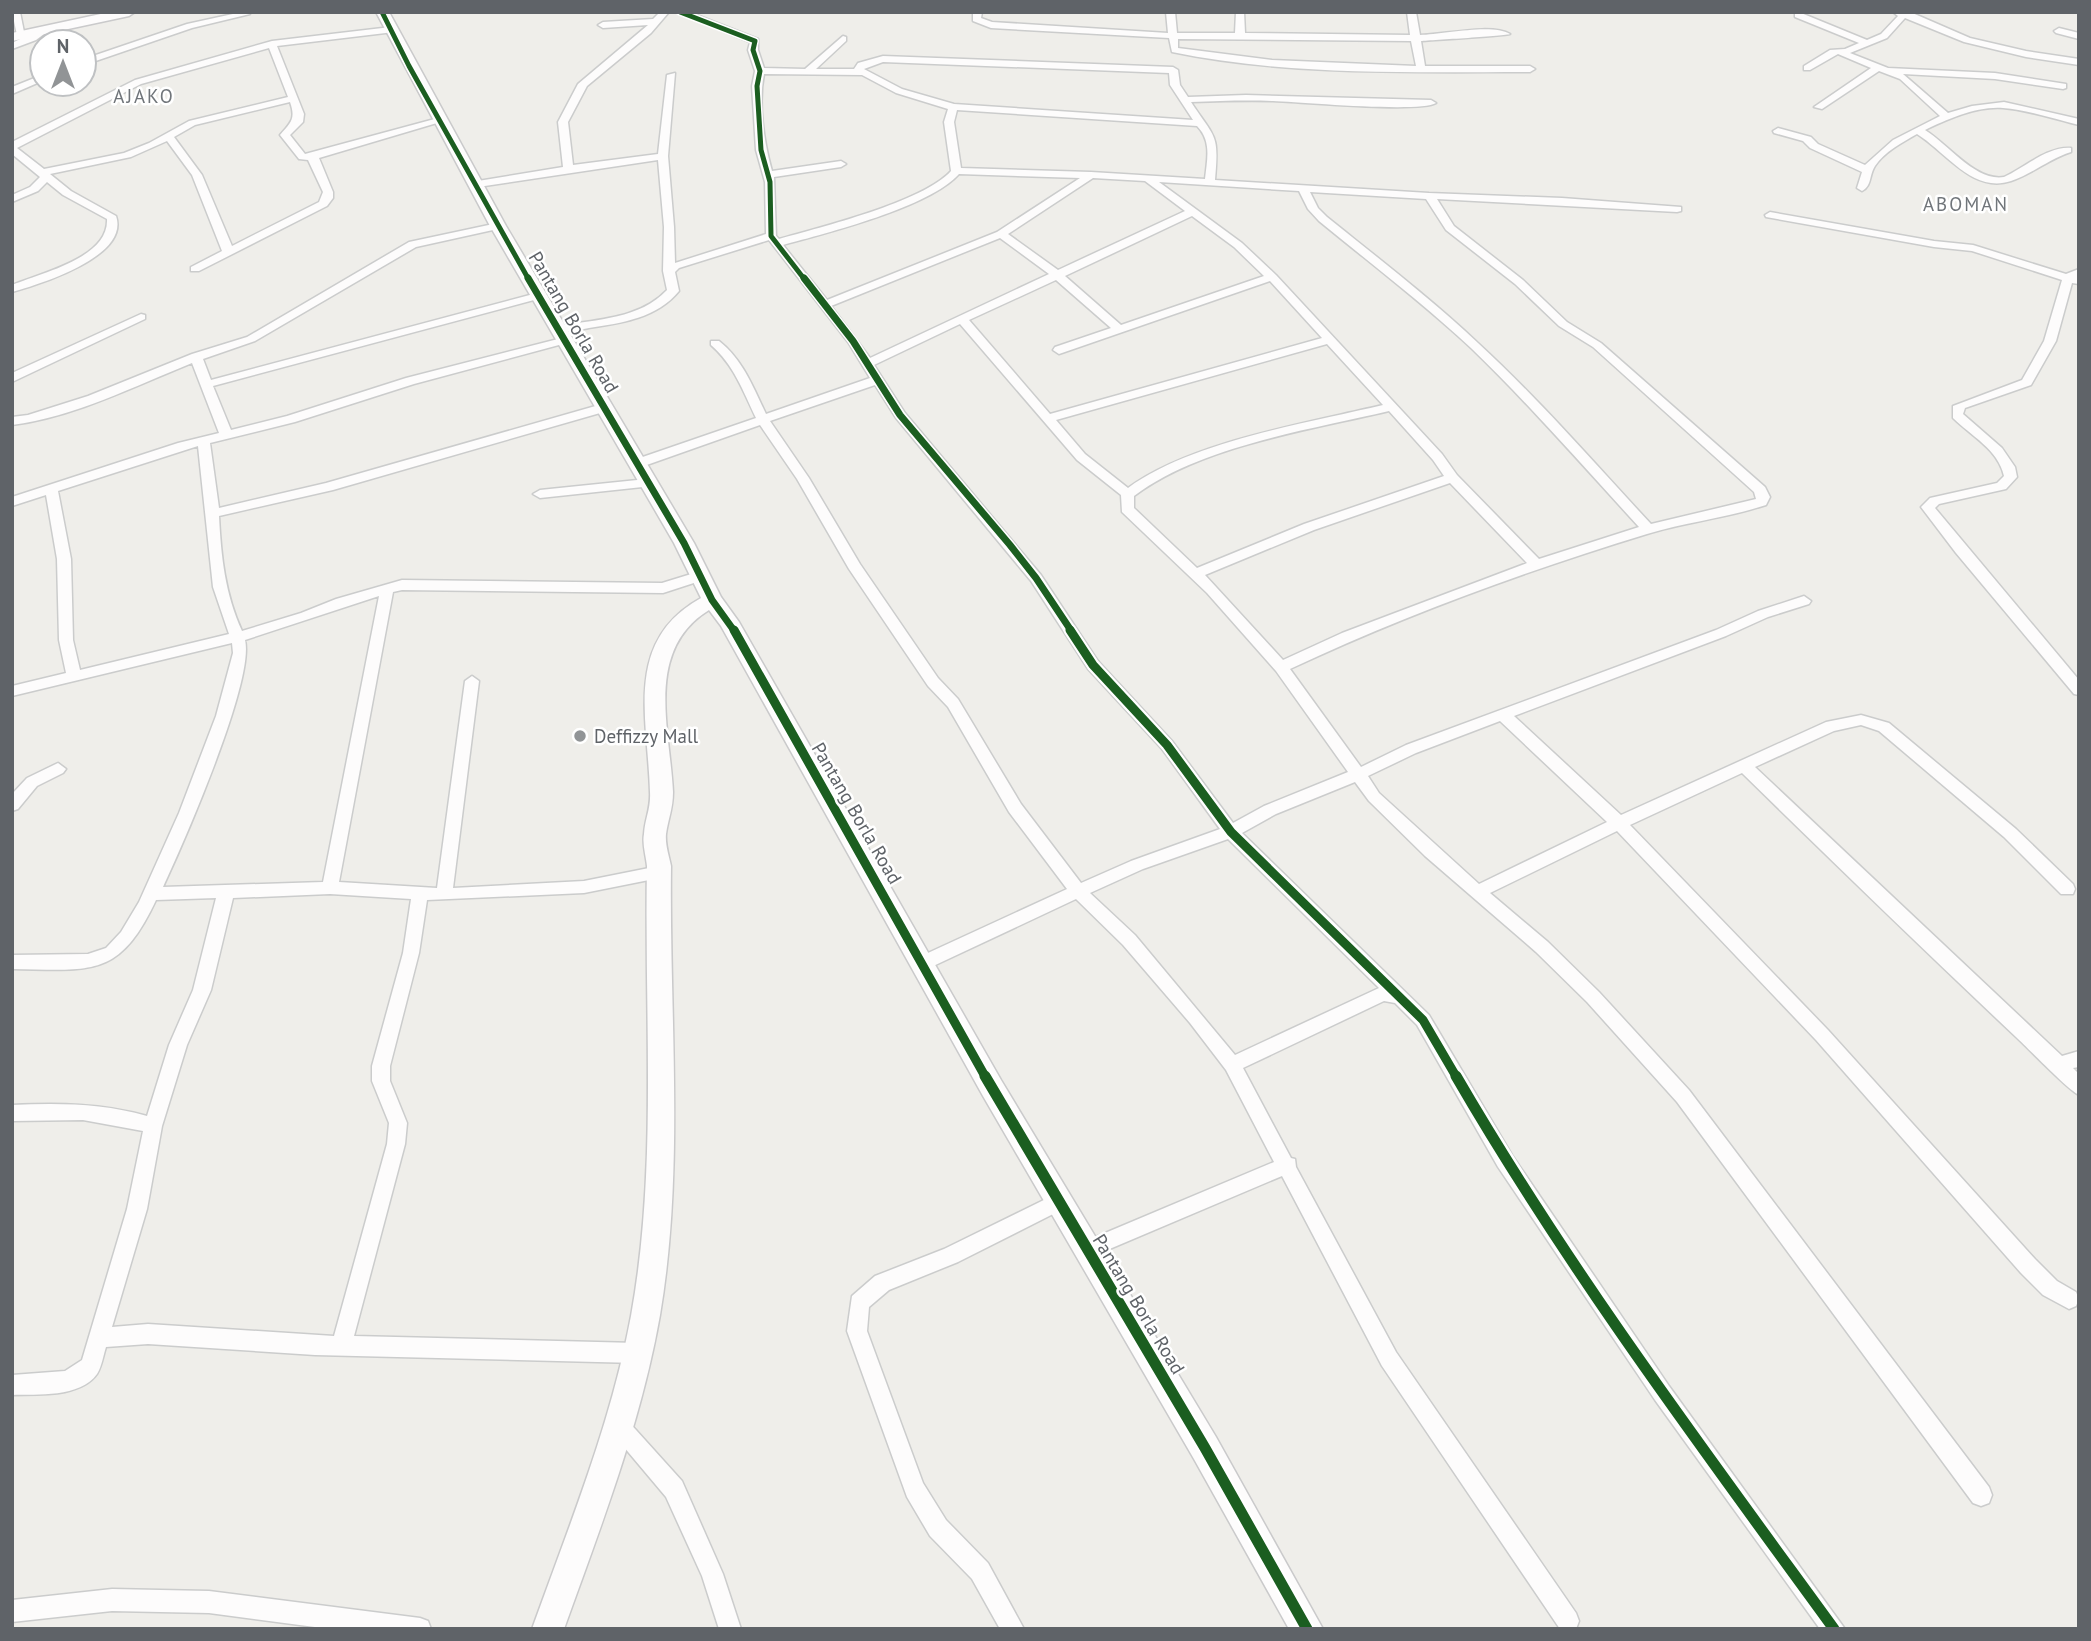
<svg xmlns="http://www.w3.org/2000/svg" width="2091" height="1641" viewBox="0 0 2091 1641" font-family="'PT Sans',sans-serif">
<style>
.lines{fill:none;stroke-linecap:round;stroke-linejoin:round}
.street-casing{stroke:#cbcccc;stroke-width:3}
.secondary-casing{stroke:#cacacb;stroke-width:3}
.street{fill:#fdfcfc;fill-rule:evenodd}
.secondary{fill:#fdfcfc;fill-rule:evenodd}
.cycleway-far3-casing{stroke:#fff;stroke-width:8}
.cycleway-far2-casing{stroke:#fff;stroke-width:10}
.cycleway-far1-casing{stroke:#fff;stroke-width:13}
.cycleway-casing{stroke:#fff;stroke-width:16}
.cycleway-far3{stroke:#1b5e20;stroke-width:5}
.cycleway-far2{stroke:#1b5e20;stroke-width:7}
.cycleway-far1{stroke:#1b5e20;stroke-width:9}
.cycleway{stroke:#1b5e20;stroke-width:11}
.poi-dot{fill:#919496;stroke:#fff;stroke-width:2.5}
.labels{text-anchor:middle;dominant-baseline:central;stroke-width:5;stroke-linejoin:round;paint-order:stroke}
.far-quarter-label{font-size:19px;letter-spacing:2px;fill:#70757a;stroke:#fff}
.street-label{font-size:19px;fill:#5f6368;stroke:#fff}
.poi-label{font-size:19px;fill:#5f6368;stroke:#fff;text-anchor:start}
</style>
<rect width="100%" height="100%" fill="#efeeea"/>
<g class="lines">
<g class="street-casing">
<g id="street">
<polygon points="12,12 20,12 25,37 17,35"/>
<polygon points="242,12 250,14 192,28 84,65 84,59 187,24"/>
<path d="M 660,12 L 669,12 L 651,33 L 587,86 L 568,122 L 573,165 L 658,154 L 667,75 L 675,73 L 668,156 L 674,227 L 675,263 L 766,234 L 765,182 L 756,150 L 752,86 L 755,71 L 748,50 L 750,42 L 676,12 L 689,12 L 758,39 L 758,50 L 764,68 L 805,69 L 843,36 L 846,37 L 846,41 L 816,69 L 854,69 L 858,63 L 883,56 L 1173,67 L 1178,70 L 1180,85 L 1188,97 L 1246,95 L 1431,100 L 1436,103 C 1420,113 1300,102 1273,101 C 1246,100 1219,101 1191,102 C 1216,140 1219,133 1215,180 L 1429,193 L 1562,198 L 1681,207 L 1681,211 L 1677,212 L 1437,199 L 1454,226 L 1523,280 L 1567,322 L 1601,343 L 1765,487 L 1770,497 L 1766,505 C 1727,518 1686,522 1647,534 C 1526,571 1405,615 1290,669 L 1361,767 L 1406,745 L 1716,630 L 1758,611 L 1804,596 L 1811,601 L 1809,604 L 1768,617 L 1726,636 L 1514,716 L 1621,815 L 1826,722 L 1861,715 L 1889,723 L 2016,829 L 2073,884 L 2075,889 L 2073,894 L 2061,894 L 2004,837 L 1879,731 L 1861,725 L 1834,731 L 1755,767 L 2062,1056 L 2079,1051 L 2079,1067 L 2073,1068 L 2079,1074 L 2079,1095 C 2069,1091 2028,1048 2016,1037 C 1924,950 1833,862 1742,773 L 1630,825 L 1828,1030 L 2035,1259 L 2057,1281 L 2076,1292 L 2079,1299 L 2076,1306 L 2069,1309 L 2043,1295 L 2021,1273 L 1816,1040 L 1617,831 L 1490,893 L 1548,942 L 1599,992 L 1689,1090 L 1989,1487 L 1992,1495 L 1989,1503 L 1981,1506 L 1973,1503 L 1677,1102 L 1587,1002 L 1536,952 L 1425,856 L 1369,801 L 1355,782 L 1276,814 L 1242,833 L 1429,1015 L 1512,1155 L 1669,1386 L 1845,1629 L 1820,1629 L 1655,1400 L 1498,1167 L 1417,1025 L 1395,1003 L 1384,1001 L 1243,1068 L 1291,1158 L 1295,1159 L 1296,1167 L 1396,1352 L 1576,1613 L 1579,1621 L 1576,1629 L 1560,1629 L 1382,1366 L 1282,1176 L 1093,1256 L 1086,1259 L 1079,1256 L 1076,1250 L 1079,1244 L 1274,1162 L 1226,1070 L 1190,1023 L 1123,945 L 1076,899 L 929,968 L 923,970 L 917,968 L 915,963 L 917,958 L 1067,889 L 1009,812 L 948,707 L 928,686 L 849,569 L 797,479 L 760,425 L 641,467 L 636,468 L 630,464 L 631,461 L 756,418 C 743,391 734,365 711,345 L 711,341 L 719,341 C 743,360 753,387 766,414 L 870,378 L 848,342 L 769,240 L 679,268 L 675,272 L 679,291 C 657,318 622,323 589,328 C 578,330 566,333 556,331 L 554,329 L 560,326 C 597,319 640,319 667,290 L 663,271 L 664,227 L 658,160 L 478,187 L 473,184 L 478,181 L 563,167 L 558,122 L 578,84 L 648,25 L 603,28 L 598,25 L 603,22 L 653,19 ZM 883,62 L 1169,73 L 1170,85 L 1193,120 L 954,104 L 902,89 L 864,69 ZM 764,74 L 862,75 L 896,93 L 948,109 L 944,122 L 951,171 C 923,202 821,227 779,239 L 776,236 L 774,177 L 841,167 L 846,164 L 841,161 L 772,171 C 764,142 758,104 764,74 ZM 957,110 L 1197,126 C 1212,141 1207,160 1205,179 L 1091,172 L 961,168 L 954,122 ZM 959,174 L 1080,178 L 997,232 L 827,300 L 783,245 C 827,233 930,207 959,174 ZM 1093,178 L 1145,181 L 1185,211 L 1058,270 L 1008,234 ZM 1159,182 L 1299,191 L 1308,209 L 1319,221 C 1370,263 1423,303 1471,348 C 1530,405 1584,467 1639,527 L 1539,559 L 1457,475 L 1442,454 L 1276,275 L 1242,243 ZM 1310,192 L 1426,199 L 1446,230 L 1515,284 L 1559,326 L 1593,347 L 1754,492 L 1756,499 L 1651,524 C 1594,463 1539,399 1478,343 C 1430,298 1378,258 1327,217 L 1318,208 ZM 1192,216 L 1234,247 L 1264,276 L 1121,325 L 1065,276 ZM 1000,238 L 1049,274 L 870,358 L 831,306 ZM 1056,280 L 1111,328 L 1055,347 L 1053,350 L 1059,354 L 1270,281 L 1322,338 L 1050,414 L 969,320 ZM 960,324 L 1077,460 L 1121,495 L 1122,512 L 1207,593 L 1276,671 L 1348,772 L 1264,806 L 1233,823 L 1172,741 L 1098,661 L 1041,575 L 905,413 L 874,365 ZM 1327,344 L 1383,405 C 1307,423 1190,442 1128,488 L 1085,454 L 1056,420 ZM 875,385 L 896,418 L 1031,581 L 1088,669 L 1162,749 L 1220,829 L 1131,861 L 1081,883 L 1021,804 L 958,699 L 938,678 L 860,564 L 809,478 L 770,421 ZM 1389,411 L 1433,460 L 1444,476 L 1304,524 L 1197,568 L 1134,508 L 1134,496 C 1200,446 1309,430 1389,411 ZM 1450,483 L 1527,563 L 1342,633 L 1283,660 L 1205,575 L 1314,530 ZM 1500,721 L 1607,822 L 1479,884 L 1379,793 L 1368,776 L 1416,753 ZM 1228,839 L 1379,988 L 1235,1055 L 1135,935 L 1090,893 L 1143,869 Z"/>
<path d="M 973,12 L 982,12 L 981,18 L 992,22 L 1168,33 L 1166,12 L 1175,12 L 1177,33 L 1235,33 L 1236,12 L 1244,12 L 1245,33 L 1410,35 L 1407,12 L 1416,12 L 1420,35 C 1442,35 1491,23 1510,34 C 1506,36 1432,40 1421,41 L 1425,66 L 1530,66 L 1535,69 L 1530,72 C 1413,72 1287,76 1172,52 L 1169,38 L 991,28 L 973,21 ZM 1178,39 L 1411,41 L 1416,66 L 1272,60 L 1178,48 Z"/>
<path d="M 1893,12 L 1910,12 L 1970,38 L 2026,51 L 2079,59 L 2079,65 L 2026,57 L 1964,42 L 1905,18 L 1887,38 L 1850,53 L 1888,68 L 1995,73 L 2066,84 L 2066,88 L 2063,89 L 1995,79 L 1903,74 L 1948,113 L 1972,106 L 2004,102 L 2079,119 L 2079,125 C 2054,119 2028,110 2003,108 C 1977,106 1948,119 1925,130 C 1948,144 1976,182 2004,177 C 2024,168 2048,146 2071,148 L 2071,152 C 2049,159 2032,174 2011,181 C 1973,194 1946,152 1917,134 C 1903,142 1884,152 1875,166 C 1869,175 1872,186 1862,191 L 1857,188 L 1862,172 L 1810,148 L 1803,141 L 1774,133 L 1773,131 L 1778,128 L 1811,137 L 1818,144 L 1865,165 L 1893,140 L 1940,116 L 1900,79 L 1879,71 L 1822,109 L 1814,107 L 1871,68 L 1838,54 L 1810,70 L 1804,70 L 1804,66 L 1830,50 L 1845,49 L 1859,43 L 1795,17 L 1795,13 L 1801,13 L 1867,40 L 1881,34 L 1898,16 Z"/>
<path d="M 391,27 L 396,30 L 394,32 L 277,46 L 304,114 L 303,122 L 290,135 L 305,154 L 442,117 L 447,120 L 319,158 L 333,192 L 333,198 L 327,206 L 199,271 L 191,271 L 191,267 L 222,251 L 192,175 L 167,141 L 131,157 L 50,174 L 71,191 L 116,216 C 130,256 41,284 12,292 L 12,285 C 41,273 109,258 107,219 L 63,195 L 47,182 L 38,191 L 12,202 L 12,195 L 30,187 L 40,177 L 12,154 L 12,142 L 135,80 L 272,41 ZM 269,48 L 288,97 L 189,121 L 149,143 L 124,153 L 44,169 L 17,148 L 141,84 ZM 290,102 C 296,119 291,122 280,135 L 299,159 L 308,160 L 323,192 L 319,202 L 232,246 L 202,175 L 174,137 L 195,125 Z"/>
<polygon points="2059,28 2079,33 2079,39 2056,33 2054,31"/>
<polygon points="40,29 48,31 36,40 12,49 12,43"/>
<polygon points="42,75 42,81 12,94 12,87"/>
<path d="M 1770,212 L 1934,241 L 1973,245 L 2066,274 L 2079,269 L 2079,284 L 2072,283 L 2056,341 L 2031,385 L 1965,408 L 1963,414 L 2002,448 L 2015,467 L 2017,477 L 2006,489 L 1939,504 L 1935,508 L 2079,680 L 2079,695 L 2074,694 L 1956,553 L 1921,507 L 1930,498 L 1997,483 L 2004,476 C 1998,449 1971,436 1953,418 L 1953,406 L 2022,380 L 2044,341 L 2062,280 L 1972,251 L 1934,247 L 1766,217 L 1765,215 Z"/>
<path d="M 498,223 L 503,226 L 502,228 L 416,247 L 255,341 L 203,359 L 211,380 L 541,292 L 545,293 L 545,297 L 213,386 L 231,430 L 287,416 L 406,378 L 562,338 L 570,338 L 570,342 L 414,384 L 295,422 L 210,443 L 219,508 L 326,483 L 599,405 L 607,405 L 607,411 L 333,490 L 219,516 C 221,556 225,594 242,631 L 301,613 L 336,599 L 402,580 L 662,583 L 701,571 L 708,576 L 706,579 L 663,593 L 402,590 L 393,592 L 339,882 L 437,888 L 465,681 L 472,676 L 479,681 L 453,888 L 584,881 L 659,866 L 665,867 L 667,872 L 665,877 L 659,878 L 584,893 L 427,900 L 419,953 L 390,1066 L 390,1081 L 407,1123 L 405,1144 L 354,1336 L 637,1343 L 644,1346 L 647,1353 L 644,1360 L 637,1363 L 315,1355 L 148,1344 L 106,1347 C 103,1356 102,1366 97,1374 C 80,1398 37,1394 12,1395 L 12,1375 L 65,1371 L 82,1360 L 127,1209 L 143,1131 L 83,1120 L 12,1121 L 12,1105 C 58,1103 102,1103 147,1116 L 169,1045 L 193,990 L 216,898 L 156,900 C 119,979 91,970 12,969 L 12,955 L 88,954 L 106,948 L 121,932 L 139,902 L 179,813 L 216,716 L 233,653 L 232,643 L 12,696 L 12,686 L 66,673 L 59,640 L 57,559 L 46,495 L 12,506 L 12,497 L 178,443 L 219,433 L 192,363 C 135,386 74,417 12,425 L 12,417 L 28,415 L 88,396 L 192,354 L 247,337 L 409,242 ZM 198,446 L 213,587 L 229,634 L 80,670 L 73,640 L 71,559 L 58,491 ZM 379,596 L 323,882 L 163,887 C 183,844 255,680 245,640 ZM 330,894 L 411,899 L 403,953 L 372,1066 L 372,1081 L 389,1123 L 387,1144 L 334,1336 L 148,1324 L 112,1327 L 147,1209 L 162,1126 L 187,1045 L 211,990 L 233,898 Z"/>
<polygon points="141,314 145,315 145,319 12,382 12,373"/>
<polygon points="647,479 653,483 652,486 540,498 533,494 540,490"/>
<polygon points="58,763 66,769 63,773 37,786 18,809 12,811 12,794 27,778"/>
<polygon points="1058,1193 1065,1196 1067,1202 1065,1208 958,1262 889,1290 869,1307 867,1331 923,1483 946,1520 988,1563 1024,1629 1000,1629 972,1579 930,1536 907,1497 847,1331 852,1296 875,1276 944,1249"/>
<polygon points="620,1417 627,1420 682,1481 723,1574 741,1629 719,1629 702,1576 666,1497 613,1434 610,1427 613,1420"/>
<polygon points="112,1589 209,1591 420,1618 428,1621 431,1629 330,1629 209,1613 112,1611 12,1622 12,1600"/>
</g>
</g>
<g class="secondary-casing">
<g id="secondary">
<polygon points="110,12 135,12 129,16 12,41 12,33"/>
<path d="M 376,12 L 389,12 L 506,226 L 694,543 L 721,597 L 739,622 L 1001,1080 L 1216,1437 L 1323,1629 L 1289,1629 L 1194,1459 L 983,1096 L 721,626 L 709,610 C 644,650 670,729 673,792 C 673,809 668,819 666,834 C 665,845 669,856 671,866 C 669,1015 685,1168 660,1315 C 641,1423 601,1526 564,1629 L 532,1629 C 569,1526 611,1424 631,1316 C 658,1168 644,1015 647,866 C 646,856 642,844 644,834 C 645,818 651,809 650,792 C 648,718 623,641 701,598 L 674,543 L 490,226 Z"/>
</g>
</g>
<use href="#street" class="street"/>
<use href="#secondary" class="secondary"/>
<g class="cycleway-far3-casing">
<g id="cycleway-far3">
<polyline points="382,12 409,66 529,280"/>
<polyline points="680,12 755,41 753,50 760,71 757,86 761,150 770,182 771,236 805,280"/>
</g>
</g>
<g class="cycleway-far2-casing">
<g id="cycleway-far2">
<polyline points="528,278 684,543 712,600 735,632"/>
<polyline points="804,278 853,341 900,415 1010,545 1036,578 1072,632"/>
</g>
</g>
<g class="cycleway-far1-casing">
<g id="cycleway-far1">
<polyline points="734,630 986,1078"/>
<polyline points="1070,630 1093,665 1167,745 1231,832 1423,1020 1457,1078"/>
</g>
</g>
<g class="cycleway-casing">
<g id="cycleway">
<polyline points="985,1076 1205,1448 1307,1629"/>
<path d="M 1456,1076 C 1568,1269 1703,1449 1834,1629"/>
</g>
</g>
<use href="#cycleway-far3" class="cycleway-far3"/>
<use href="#cycleway-far2" class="cycleway-far2"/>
<use href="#cycleway-far1" class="cycleway-far1"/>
<use href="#cycleway" class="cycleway"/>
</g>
<circle class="poi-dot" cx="580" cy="736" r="7"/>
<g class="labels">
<g class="far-quarter-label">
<text x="144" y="96">AJAKO</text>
<text x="1966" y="204">ABOMAN</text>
</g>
<g class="street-label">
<text transform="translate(574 322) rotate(60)">Pantang Borla Road</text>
<text transform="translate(857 813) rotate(60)">Pantang Borla Road</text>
<text transform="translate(1139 1304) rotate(59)">Pantang Borla Road</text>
</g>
<g class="poi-label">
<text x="594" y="736">Deffizzy Mall</text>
</g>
</g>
<rect width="2091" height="1641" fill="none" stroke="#5f6368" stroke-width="28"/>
<g transform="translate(63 63)"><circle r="33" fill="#ffffff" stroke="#bfc1c3" stroke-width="2"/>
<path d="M0-5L12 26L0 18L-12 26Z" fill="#919496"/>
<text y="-10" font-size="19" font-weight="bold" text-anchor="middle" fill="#5f6368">N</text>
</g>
</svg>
